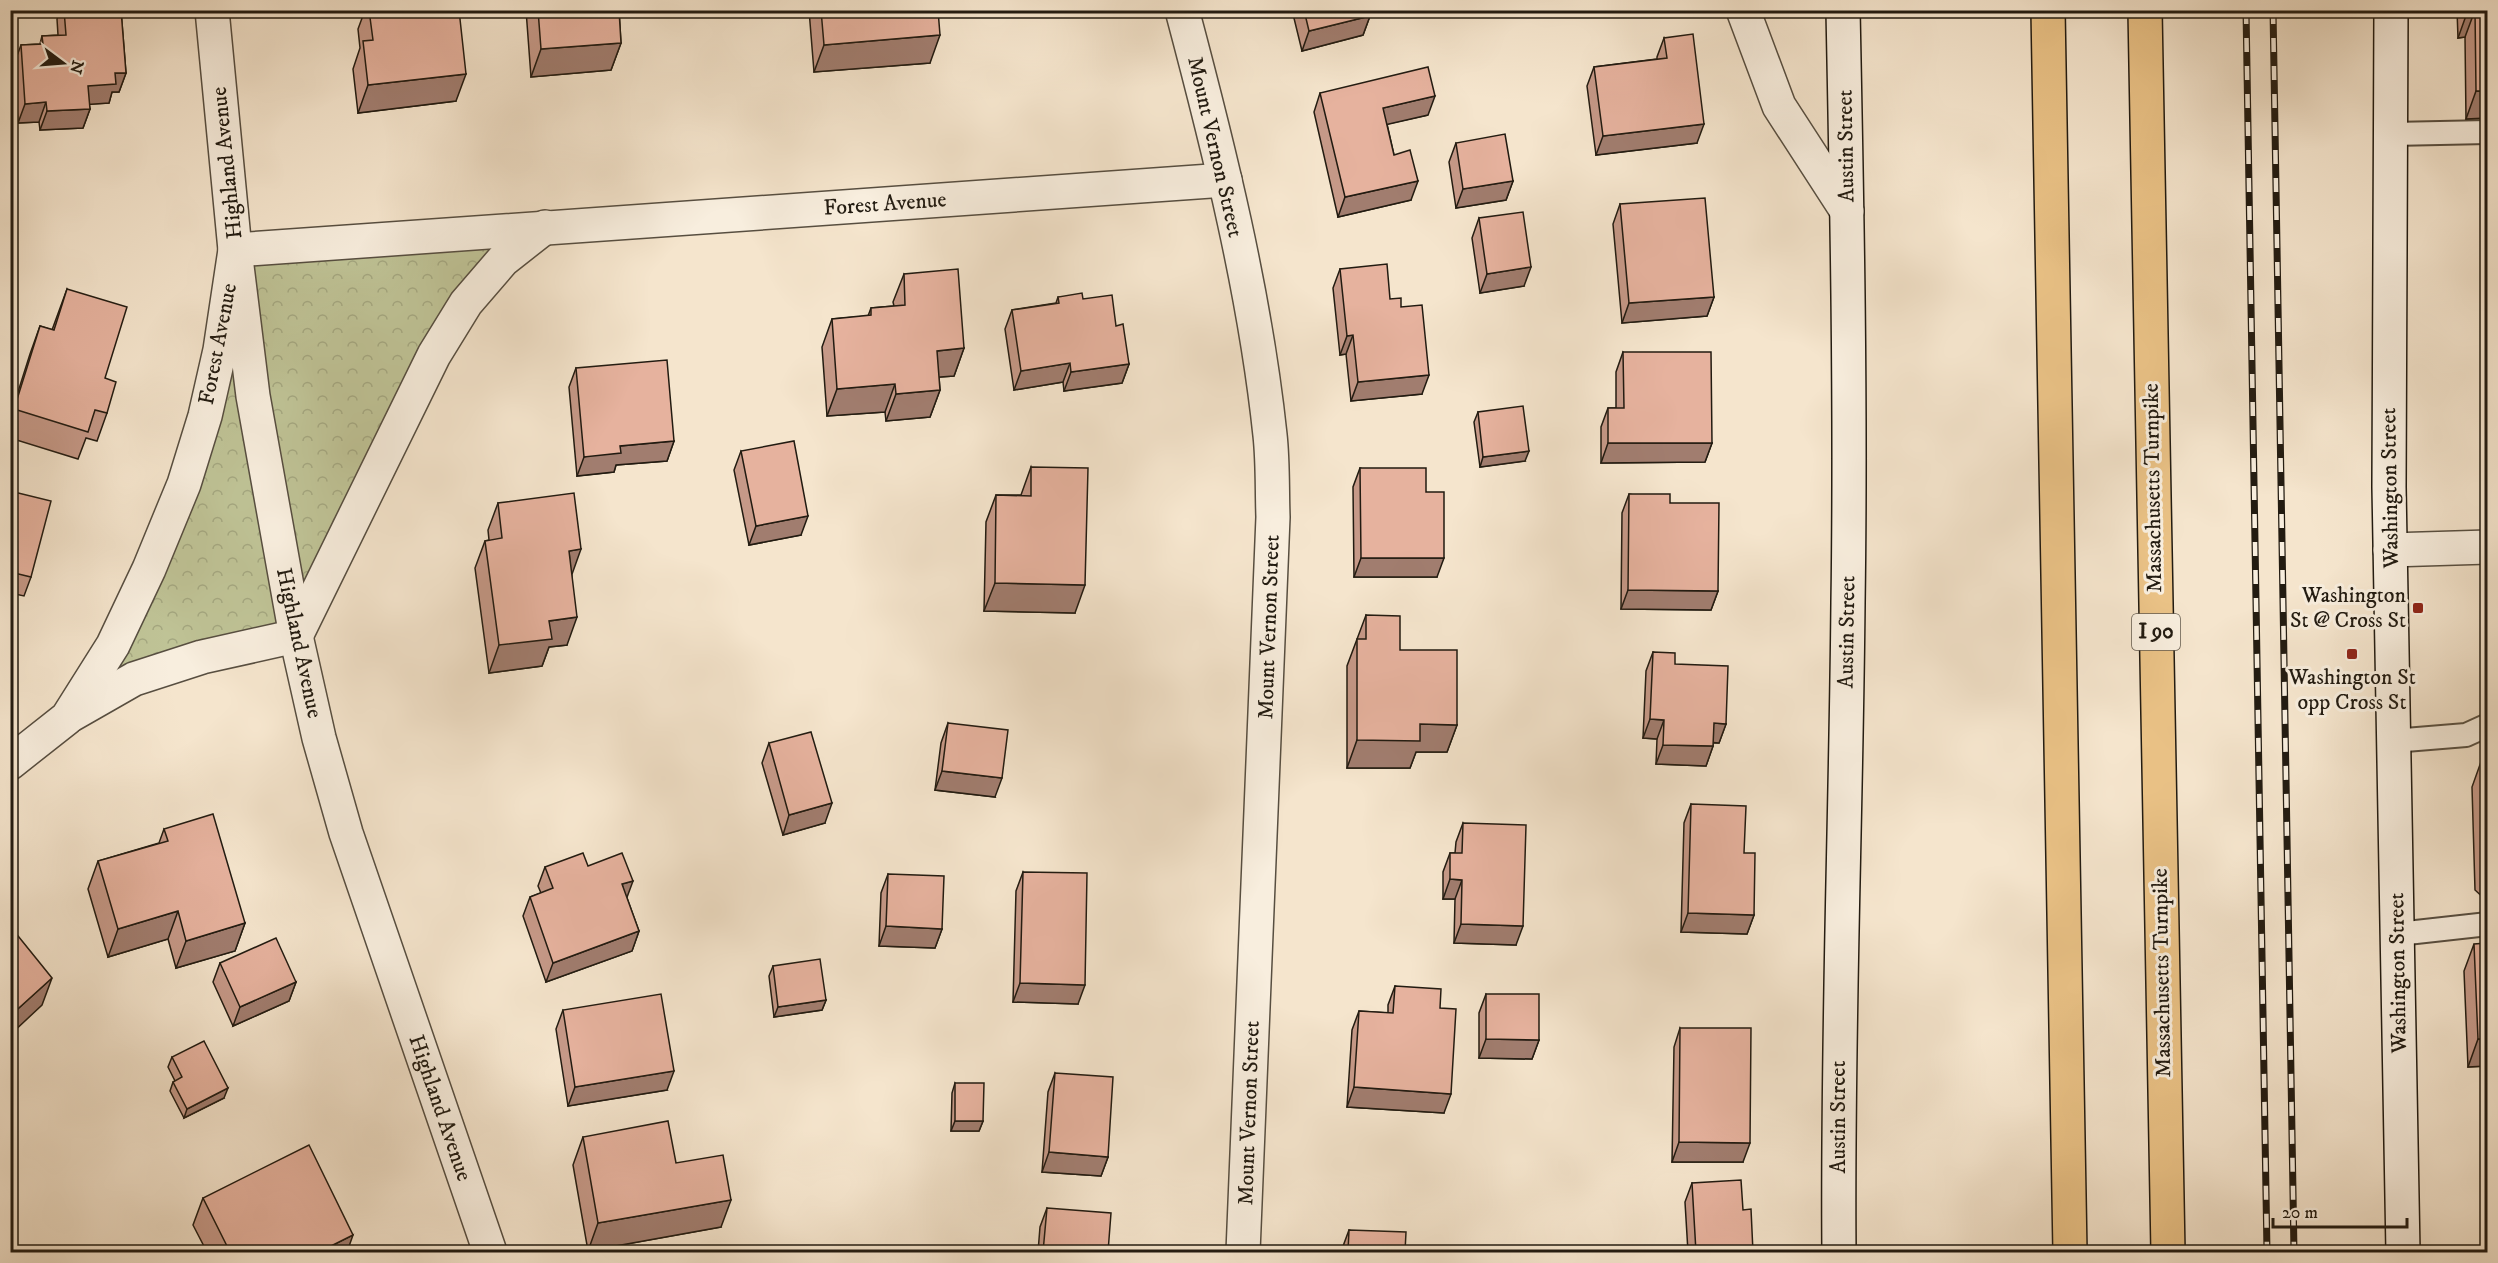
<svg xmlns="http://www.w3.org/2000/svg" width="2498" height="1263" viewBox="0 0 2498 1263" font-family="'IM FELL DW Pica',serif">
<style>
.park{fill:url(#park-crowns);stroke:#706f54;stroke-width:1.5}
.lines{fill:none;stroke-linecap:round;stroke-linejoin:round}
.lane-casing{stroke:#574e40;stroke-width:26}
.street-casing{stroke:#574e40;stroke-width:36}
.secondary-casing{stroke:#221b11;stroke-width:36}
.highway-casing{stroke:#221b11;stroke-width:36}
.lane{stroke:#f8eede;stroke-width:22}
.street{stroke:#f8eede;stroke-width:33}
.secondary{stroke:#f8eede;stroke-width:33}
.highway{stroke:#eac286;stroke-width:33}
.rail-casing{stroke:#221b11;stroke-width:7}
.rail{stroke:#f8eede;stroke-width:4.5;stroke-dasharray:14;stroke-linecap:butt}
.wall{fill:#c69988;stroke:#221b11;stroke-width:1.5}
.shaded-wall{fill:#a17d6f;stroke:#221b11;stroke-width:1.5}
.building{fill:#e6b29e;stroke:#221b11;stroke-width:1.5}
.poi-dot{fill:#8f2418;stroke:#f8eede;stroke-width:2}
.labels{text-anchor:middle;dominant-baseline:central;stroke-width:6;stroke-linejoin:round;paint-order:stroke}
.shield{fill:#f8eede;stroke:#625a4e;stroke-width:1.5}
.shield-label{font-size:21px;font-weight:bold;fill:#221b11}
.street-label{font-size:22px;fill:#221b11;stroke:#f8eede}
.poi-label{font-size:22px;fill:#221b11;stroke:#f8eede;text-anchor:end}
</style>
<defs>
<pattern id="park-crowns" width="20" height="18" patternUnits="userSpaceOnUse" patternTransform="scale(1.5)"><rect width="20" height="18" fill="#bfc396"/><path d="M2 6a3 3 0 1 1 6 0M12 15a3 3 0 1 1 6 0" fill="none" stroke="#a4a780"/></pattern>
</defs>
<rect width="100%" height="100%" fill="#f5e5cd"/>
<filter id="stains"><feTurbulence type="fractalNoise" baseFrequency=".00333" numOctaves="4"/><feColorMatrix values="0 0 0 0 .2 0 0 0 0 .09 0 0 0 0 .02 0 0 0 .5 -.17"/></filter>
<radialGradient id="worn" r=".72"><stop offset=".6" stop-color="#630" stop-opacity="0"/><stop offset="1" stop-color="#630" stop-opacity=".3"/></radialGradient>
<polygon class="park" points="545,227 503,260 296,636 67,718 149,569 235,250"/>
<g class="lines">
<g class="lane-casing">
<g id="lane">
<polyline points="2392,134 2488,132"/>
<polyline points="2393,741 2466,735 2488,725"/>
<polyline points="2398,934 2488,924"/>
</g>
</g>
<g class="street-casing">
<g id="street">
<polyline points="212,10 235,250 253,396 296,636 319,738 346,833 490,1252"/>
<path d="M 1182,10 C 1219,149 1255,293 1270,435 C 1273,462 1272,490 1273,517 L 1243,1252"/>
<polyline points="1743,10 1779,106 1847,211"/>
<polyline points="2390,550 2488,547"/>
<polyline points="71,715 134,679 202,657 296,636 434,355 466,303 503,260 545,227"/>
<polyline points="10,763 67,718 113,645 149,569 184,484 205,416 220,350 235,250 1225,180"/>
</g>
</g>
<g class="secondary-casing">
<g id="secondary">
<polyline points="2391,10 2389,487 2403,1252"/>
<path d="M 1839,1252 C 1837,1036 1846,820 1848,603 C 1851,406 1847,208 1843,10"/>
</g>
</g>
<g class="highway-casing">
<g id="highway">
<polyline points="2048,10 2070,1252"/>
<polyline points="2145,10 2168,1252"/>
</g>
</g>
<use href="#lane" class="lane"/>
<use href="#street" class="street"/>
<use href="#secondary" class="secondary"/>
<use href="#highway" class="highway"/>
<g class="rail-casing">
<g id="rail">
<polyline points="2246,10 2267,1252"/>
<polyline points="2273,10 2294,1252"/>
</g>
</g>
<use href="#rail" class="rail"/>
</g>
<g class="wall">
<polygon points="60,10 121,10 126,73 119,92 112,92 109,103 89,104 90,109 83,128 40,130 39,122 18,123 14,64 21,45 40,44 42,36 58,35 57,19"/>
<polygon points="365,10 459,10 456,101 358,113 353,69 360,48 358,29"/>
<polygon points="526,10 619,10 621,43 611,70 531,77"/>
<polygon points="809,10 938,10 930,63 814,72"/>
<polygon points="1292,10 1377,10 1369,13 1370,16 1363,35 1302,51"/>
<polygon points="2457,10 2487,10 2487,118 2466,119 2465,37 2458,38"/>
<polygon points="1664,38 1697,143 1596,155 1587,86 1594,67 1657,59 1657,57"/>
<polygon points="1320,93 1428,115 1387,124 1394,155 1411,200 1338,217 1314,112"/>
<polygon points="1456,143 1513,181 1506,200 1456,208 1449,162"/>
<polygon points="1620,204 1714,297 1707,316 1622,323 1613,224"/>
<polygon points="2487,216 2487,270 2486,270 2486,219"/>
<polygon points="1479,218 1524,286 1480,293 1472,238"/>
<polygon points="1340,269 1401,307 1422,394 1351,401 1346,354 1340,355 1333,288"/>
<polygon points="904,274 964,348 954,376 939,377 940,390 930,417 886,421 885,412 827,416 822,347 832,319 868,316 871,308 894,306 893,302"/>
<polygon points="67,289 105,378 107,413 97,441 86,438 78,459 10,438 10,417 30,354 40,326 52,330"/>
<polygon points="1058,297 1083,299 1116,326 1129,364 1122,383 1064,391 1063,382 1014,390 1005,329 1012,310 1056,303"/>
<polygon points="1623,352 1712,443 1705,462 1601,463 1601,427 1608,408 1616,408 1616,372"/>
<polygon points="576,368 674,441 667,461 616,465 614,472 577,476 569,387"/>
<polygon points="1478,412 1525,461 1480,467 1474,422"/>
<polygon points="741,451 801,535 749,545 734,470"/>
<polygon points="1031,467 1075,613 984,611 986,522 996,495 1021,495"/>
<polygon points="1360,468 1426,492 1437,577 1354,577 1353,487"/>
<polygon points="10,491 31,577 24,596 10,593"/>
<polygon points="1629,494 1670,503 1718,591 1711,610 1621,609 1622,513"/>
<polygon points="498,503 572,576 567,645 549,647 542,666 489,673 475,568 485,541 489,540 488,530"/>
<polygon points="1366,615 1400,650 1457,725 1447,752 1416,752 1410,768 1347,768 1347,666"/>
<polygon points="1653,652 1675,664 1726,724 1719,743 1713,743 1713,746 1706,766 1656,764 1657,739 1643,738 1646,671"/>
<polygon points="948,723 995,797 935,790 941,743"/>
<polygon points="769,743 825,823 783,835 762,763"/>
<polygon points="2487,750 2487,901 2475,890 2472,787 2482,759"/>
<polygon points="1691,804 1744,853 1754,915 1747,934 1681,932 1684,823"/>
<polygon points="1463,823 1516,945 1454,943 1455,899 1443,899 1443,872 1450,853 1455,853 1456,842"/>
<polygon points="164,829 245,923 235,951 176,968 168,939 108,957 88,889 98,861 159,843"/>
<polygon points="588,866 627,898 639,931 632,951 546,982 523,916 530,897 541,893 538,886 545,867"/>
<polygon points="1023,872 1078,1004 1013,1002 1016,891"/>
<polygon points="888,874 942,929 935,948 879,946 881,893"/>
<polygon points="2474,944 2487,1066 2468,1067 2464,971"/>
<polygon points="220,963 296,982 289,1001 233,1026 213,982"/>
<polygon points="773,966 826,1000 822,1010 774,1017 769,976"/>
<polygon points="1395,986 1440,1008 1444,1113 1347,1107 1352,1030 1359,1011 1388,1013 1388,1005"/>
<polygon points="1486,994 1539,1040 1532,1059 1479,1058 1479,1013"/>
<polygon points="563,1010 667,1090 568,1106 556,1029"/>
<polygon points="1680,1028 1743,1162 1672,1162 1674,1047"/>
<polygon points="172,1057 224,1098 184,1118 170,1091 173,1082 175,1081 168,1067"/>
<polygon points="1055,1073 1108,1157 1101,1176 1042,1172 1048,1092"/>
<polygon points="955,1083 983,1121 979,1131 951,1131 952,1093"/>
<polygon points="583,1137 676,1163 721,1227 588,1251 573,1165"/>
<polygon points="1692,1183 1743,1210 1753,1252 1688,1252 1685,1202"/>
<polygon points="203,1198 347,1252 207,1252 193,1225"/>
<polygon points="1047,1208 1108,1252 1038,1252 1040,1227"/>
<polygon points="1349,1230 1405,1252 1342,1252 1342,1249"/>
</g>
<g class="shaded-wall">
<polygon points="2468,10 2475,10 2465,37 2458,38"/>
<polygon points="1370,16 1363,35 1302,51 1309,31"/>
<polygon points="940,35 930,63 814,72 824,45"/>
<polygon points="621,43 611,70 531,77 541,49"/>
<polygon points="115,73 126,73 119,92 112,92 109,103 81,105 88,86"/>
<polygon points="466,74 456,101 358,113 368,85"/>
<polygon points="2476,91 2487,91 2487,118 2466,119"/>
<polygon points="1435,96 1428,115 1376,127 1383,108"/>
<polygon points="46,102 39,122 18,123 25,104"/>
<polygon points="90,109 83,128 40,130 47,111"/>
<polygon points="1704,124 1697,143 1596,155 1603,136"/>
<polygon points="1418,181 1411,200 1338,217 1345,197"/>
<polygon points="1513,181 1506,200 1456,208 1463,189"/>
<polygon points="1531,267 1524,286 1480,293 1487,274"/>
<polygon points="1714,297 1707,316 1622,323 1629,303"/>
<polygon points="1353,335 1346,354 1340,355 1347,336"/>
<polygon points="964,348 954,376 927,378 937,351"/>
<polygon points="1070,363 1063,382 1014,390 1021,371"/>
<polygon points="1129,364 1122,383 1064,391 1071,372"/>
<polygon points="1429,375 1422,394 1351,401 1358,382"/>
<polygon points="895,384 885,412 827,416 837,389"/>
<polygon points="940,390 930,417 886,421 896,394"/>
<polygon points="674,441 667,461 616,465 614,472 577,476 584,457 620,446"/>
<polygon points="1608,443 1712,443 1705,462 1601,463"/>
<polygon points="1529,451 1525,461 1480,467 1483,457"/>
<polygon points="808,516 801,535 749,545 756,526"/>
<polygon points="581,549 571,577 569,551"/>
<polygon points="1361,558 1444,558 1437,577 1354,577"/>
<polygon points="995,583 1085,585 1075,613 984,611"/>
<polygon points="1628,590 1718,591 1711,610 1621,609"/>
<polygon points="577,617 567,645 549,647 542,666 489,673 499,645 549,621"/>
<polygon points="1650,719 1664,720 1657,739 1643,738"/>
<polygon points="1714,723 1726,724 1719,743 1707,742"/>
<polygon points="1420,724 1457,725 1447,752 1416,752 1410,768 1347,768 1357,740"/>
<polygon points="1663,745 1713,746 1706,766 1656,764"/>
<polygon points="942,771 1002,778 995,797 935,790"/>
<polygon points="832,803 825,823 783,835 789,815"/>
<polygon points="1450,879 1462,880 1455,899 1443,899"/>
<polygon points="633,881 626,900 622,884"/>
<polygon points="178,911 168,939 108,957 118,929"/>
<polygon points="1688,913 1754,915 1747,934 1681,932"/>
<polygon points="245,923 235,951 176,968 186,941"/>
<polygon points="1461,924 1523,926 1516,945 1454,943"/>
<polygon points="886,926 942,929 935,948 879,946"/>
<polygon points="639,931 632,951 546,982 553,963"/>
<polygon points="52,978 42,1005 10,1035 10,1016"/>
<polygon points="296,982 289,1001 233,1026 240,1007"/>
<polygon points="1020,983 1085,985 1078,1004 1013,1002"/>
<polygon points="826,1000 822,1010 774,1017 778,1007"/>
<polygon points="1486,1039 1539,1040 1532,1059 1479,1058"/>
<polygon points="2478,1039 2487,1039 2487,1066 2468,1067"/>
<polygon points="674,1071 667,1090 568,1106 575,1087"/>
<polygon points="1354,1087 1451,1094 1444,1113 1347,1107"/>
<polygon points="228,1088 224,1098 184,1118 187,1109"/>
<polygon points="955,1121 983,1121 979,1131 951,1131"/>
<polygon points="1679,1142 1750,1143 1743,1162 1672,1162"/>
<polygon points="1049,1152 1108,1157 1101,1176 1042,1172"/>
<polygon points="731,1200 721,1227 588,1251 598,1223"/>
<polygon points="353,1235 347,1252 319,1252"/>
</g>
<g class="building">
<polygon points="64,10 121,10 126,73 115,73 116,84 88,86 90,109 47,111 46,102 25,104 21,45 43,44 42,36 66,35"/>
<polygon points="369,10 459,10 466,74 368,85 363,41 373,40"/>
<polygon points="538,10 619,10 621,43 541,49"/>
<polygon points="821,10 938,10 940,35 824,45"/>
<polygon points="1304,10 1368,10 1370,16 1309,31"/>
<polygon points="2475,10 2487,10 2487,91 2476,91"/>
<polygon points="1693,34 1704,124 1603,136 1594,67 1667,58 1664,38"/>
<polygon points="1428,67 1435,96 1383,108 1394,155 1410,150 1418,181 1345,197 1320,93"/>
<polygon points="1505,134 1513,181 1463,189 1456,143"/>
<polygon points="1705,198 1714,297 1629,303 1620,204"/>
<polygon points="1523,212 1531,267 1487,274 1479,218"/>
<polygon points="1387,264 1390,299 1401,298 1401,307 1422,305 1429,375 1358,382 1353,335 1347,336 1340,269"/>
<polygon points="958,269 964,348 937,351 940,390 896,394 895,384 837,389 832,319 871,315 871,308 905,305 904,274"/>
<polygon points="67,289 127,307 105,378 116,382 107,413 95,410 88,432 14,409 40,326 54,330"/>
<polygon points="1082,293 1083,299 1112,295 1116,326 1123,324 1129,364 1071,372 1070,363 1021,371 1012,310 1059,303 1058,297"/>
<polygon points="1623,352 1711,352 1712,443 1608,443 1608,408 1624,408"/>
<polygon points="667,360 674,441 620,446 621,453 584,457 576,368"/>
<polygon points="1523,406 1529,451 1483,457 1478,412"/>
<polygon points="794,441 808,516 756,526 741,451"/>
<polygon points="1031,467 1088,468 1085,585 995,583 996,495 1031,496"/>
<polygon points="1360,468 1426,468 1426,492 1444,492 1444,558 1361,558"/>
<polygon points="10,491 51,501 31,577 10,572"/>
<polygon points="574,493 581,549 569,551 577,617 549,621 552,639 499,645 485,541 502,538 498,503"/>
<polygon points="1629,494 1670,494 1670,503 1719,503 1718,591 1628,590"/>
<polygon points="1366,615 1400,616 1400,650 1457,650 1457,725 1420,724 1420,741 1357,740 1357,639 1366,639"/>
<polygon points="1653,652 1675,653 1675,664 1728,666 1726,724 1714,723 1713,746 1663,745 1664,720 1650,719"/>
<polygon points="948,723 1008,730 1002,778 942,771"/>
<polygon points="811,732 832,803 789,815 769,743"/>
<polygon points="2487,750 2487,864 2485,862 2482,759"/>
<polygon points="1691,804 1746,806 1744,853 1755,853 1754,915 1688,913"/>
<polygon points="213,814 245,923 186,941 178,911 118,929 98,861 168,841 164,829"/>
<polygon points="1463,823 1526,825 1523,926 1461,924 1462,880 1450,879 1450,853 1462,853"/>
<polygon points="583,853 588,866 622,853 633,881 622,884 639,931 553,963 530,897 553,888 545,867"/>
<polygon points="1023,872 1087,873 1085,985 1020,983"/>
<polygon points="888,874 944,876 942,929 886,926"/>
<polygon points="10,926 52,978 10,1016"/>
<polygon points="276,938 296,982 240,1007 220,963"/>
<polygon points="2487,943 2487,1039 2478,1039 2474,944"/>
<polygon points="820,959 826,1000 778,1007 773,966"/>
<polygon points="1395,986 1441,989 1440,1008 1456,1009 1451,1094 1354,1087 1359,1011 1393,1013"/>
<polygon points="661,994 674,1071 575,1087 563,1010"/>
<polygon points="1486,994 1539,994 1539,1040 1486,1039"/>
<polygon points="1680,1028 1751,1028 1750,1143 1679,1142"/>
<polygon points="204,1041 228,1088 187,1109 173,1082 182,1077 172,1057"/>
<polygon points="1055,1073 1113,1077 1108,1157 1049,1152"/>
<polygon points="955,1083 984,1083 983,1121 955,1121"/>
<polygon points="668,1121 676,1163 723,1155 731,1200 598,1223 583,1137"/>
<polygon points="309,1145 353,1235 319,1252 230,1252 203,1198"/>
<polygon points="1741,1180 1743,1210 1751,1209 1753,1252 1696,1252 1692,1183"/>
<polygon points="1047,1208 1111,1213 1108,1252 1043,1252"/>
<polygon points="1349,1230 1406,1232 1405,1252 1348,1252"/>
</g>
<g class="poi-dot">
<rect x="2412" y="602" width="12" height="12" rx="3"/>
<rect x="2346" y="648" width="12" height="12" rx="3"/>
</g>
<g class="labels">
<rect class="shield" x="2132" y="614" width="48" height="36" rx="4.5"/>
<g class="shield-label">
<text x="2156" y="632">I 90</text>
</g>
<g class="street-label">
<text transform="translate(1846 146) rotate(-91)">Austin Street</text>
<text transform="translate(1215 147) rotate(77)">Mount Vernon Street</text>
<text transform="translate(227 163) rotate(-96)">Highland Avenue</text>
<text transform="translate(885 204) rotate(-4)">Forest Avenue</text>
<text transform="translate(218 344) rotate(-79)">Forest Avenue</text>
<text transform="translate(2153 488) rotate(-91)">Massachusetts Turnpike</text>
<text transform="translate(2390 488) rotate(-91)">Washington Street</text>
<text transform="translate(1269 627) rotate(-88)">Mount Vernon Street</text>
<text transform="translate(1847 632) rotate(-89)">Austin Street</text>
<text transform="translate(299 643) rotate(78)">Highland Avenue</text>
<text transform="translate(2162 973) rotate(-91)">Massachusetts Turnpike</text>
<text transform="translate(2398 973) rotate(-91)">Washington Street</text>
<text transform="translate(440 1108) rotate(71)">Highland Avenue</text>
<text transform="translate(1249 1113) rotate(-88)">Mount Vernon Street</text>
<text transform="translate(1838 1117) rotate(-90)">Austin Street</text>
</g>
<g class="poi-label">
<text x="2406" y="595">Washington<tspan x="2406" dy="25">St @ Cross St</tspan></text>
<text x="2352" y="677" text-anchor="middle">Washington St<tspan x="2352" dy="25">opp Cross St</tspan></text>
</g>
</g>
<rect width="2498" height="1263" fill="none" stroke="#f5e5cd" stroke-width="36"/>
<rect x="12" y="12" width="2474" height="1239" fill="none" stroke="#221b11" stroke-width="3"/>
<rect x="18" y="18" width="2462" height="1227" fill="none" stroke="#221b11" stroke-width="1.5"/>
<g transform="translate(63 63) rotate(106)" stroke="#f8eede" stroke-width="4.5" paint-order="stroke">
<path d="M0-4.5L10 22L0 15L-10 22Z" fill="#221b11"/>
<text y="-9" font-size="16" font-weight="bold" text-anchor="middle" fill="#221b11">N</text>
</g>
<path d="M2273 1218v9h134v-9" fill="none" stroke="#221b11" stroke-width="3"/>
<text x="2282" y="1218" font-size="18" fill="#221b11" stroke="#f8eede" stroke-width="4.5" paint-order="stroke">20 m</text>
<rect width="100%" height="100%" filter="url(#stains)"/>
<rect width="100%" height="100%" fill="url(#worn)"/>
</svg>
